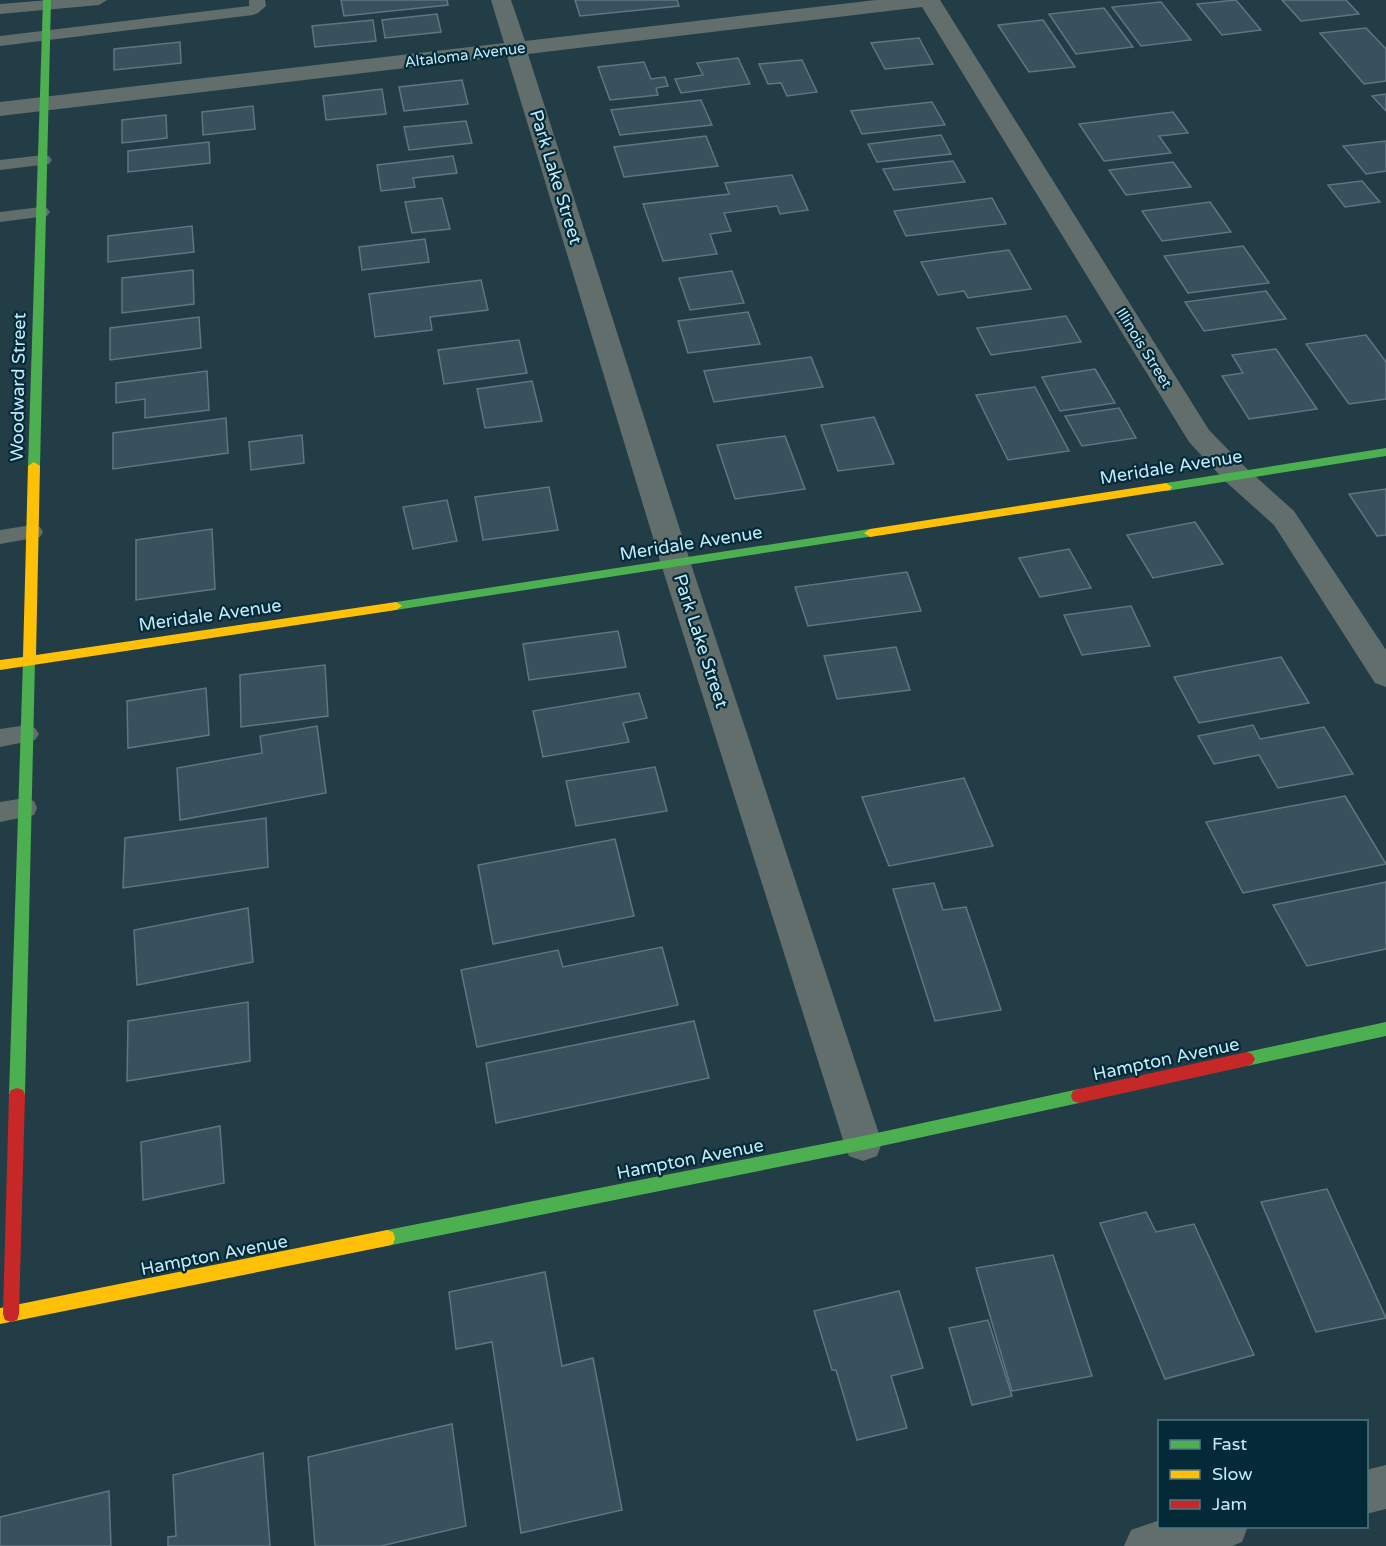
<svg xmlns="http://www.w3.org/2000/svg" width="1386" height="1546" viewBox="0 0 1386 1546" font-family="'Varela Round',sans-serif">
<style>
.building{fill:#39515d;stroke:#5e7684;stroke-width:1.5}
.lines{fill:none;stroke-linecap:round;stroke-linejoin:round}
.lane{fill:#616e6b;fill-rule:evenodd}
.street{fill:#616e6b;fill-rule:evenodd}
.fast{fill:#4caf50;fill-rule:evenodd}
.slow{fill:#ffc107;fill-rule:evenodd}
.jam{fill:#c62828;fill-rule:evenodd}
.labels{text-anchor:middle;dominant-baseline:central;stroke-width:4.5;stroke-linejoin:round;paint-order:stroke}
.far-street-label{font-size:15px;fill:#c3ebfb;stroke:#032a36}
.street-label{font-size:18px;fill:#c3ebfb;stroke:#032a36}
</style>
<rect width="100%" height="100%" fill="#233d46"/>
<g class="building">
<polygon points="341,0 447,0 448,5 344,16"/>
<polygon points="575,0 677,0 679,6 580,16"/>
<polygon points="1236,0 1261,30 1222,35 1197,4"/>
<polygon points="1282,0 1346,0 1359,14 1301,21"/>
<polygon points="1161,2 1191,40 1141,46 1112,7"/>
<polygon points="1104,8 1133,47 1076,54 1049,14"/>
<polygon points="437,14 441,32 385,38 382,20"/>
<polygon points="373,20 376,41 315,47 312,26"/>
<polygon points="1043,20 1075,67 1029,72 998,25"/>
<polygon points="1366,28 1386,49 1386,81 1364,84 1320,33"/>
<polygon points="919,38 933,64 885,69 871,43"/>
<polygon points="180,42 181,63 114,70 114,49"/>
<polygon points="738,58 750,84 681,93 675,79 703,75 697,63"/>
<polygon points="802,60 817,92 787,96 781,83 768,84 759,64"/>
<polygon points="644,62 651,79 665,77 668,86 656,88 658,95 610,100 598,67"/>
<polygon points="462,80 468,104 404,111 399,87"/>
<polygon points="382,89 386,114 326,120 323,96"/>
<polygon points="1386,94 1386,111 1372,96"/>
<polygon points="701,100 712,125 620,135 611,110"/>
<polygon points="932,102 945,125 862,134 851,111"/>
<polygon points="253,106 255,129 203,135 202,112"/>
<polygon points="1173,112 1188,133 1159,136 1171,153 1104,161 1079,124"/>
<polygon points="166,115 167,138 122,143 122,120"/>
<polygon points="466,121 472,143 409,150 404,127"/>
<polygon points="941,135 951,154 877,162 868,144"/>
<polygon points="706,136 718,166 624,177 614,147"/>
<polygon points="1386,141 1386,171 1366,174 1343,146"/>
<polygon points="209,142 210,163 128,172 128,151"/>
<polygon points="453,156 457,173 413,178 415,187 381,191 377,165"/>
<polygon points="953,161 965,182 894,190 883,169"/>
<polygon points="1173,162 1191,187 1126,195 1109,170"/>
<polygon points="792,175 808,210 780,214 777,206 724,213 731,231 710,234 717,254 663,261 643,204 729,194 725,183"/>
<polygon points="1362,181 1380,202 1345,207 1328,185"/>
<polygon points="442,198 450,229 412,233 405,202"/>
<polygon points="992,198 1006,224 906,236 894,211"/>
<polygon points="1210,202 1231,232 1162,241 1142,211"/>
<polygon points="192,226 194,252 108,262 108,236"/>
<polygon points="425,239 429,262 362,270 359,247"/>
<polygon points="1243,246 1269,283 1188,293 1164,256"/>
<polygon points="1009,250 1031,289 968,298 964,291 938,295 921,262"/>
<polygon points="193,270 194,304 122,313 122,278"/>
<polygon points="732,271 744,303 690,310 679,278"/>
<polygon points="481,280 488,310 430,317 432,330 375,337 369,294"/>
<polygon points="1266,291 1286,319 1204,331 1185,302"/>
<polygon points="748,312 760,344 688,353 678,321"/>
<polygon points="1066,316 1081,342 991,355 977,328"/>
<polygon points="199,317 201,348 110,360 110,328"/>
<polygon points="1366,335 1386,362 1386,399 1349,404 1306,344"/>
<polygon points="519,340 527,373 444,384 438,350"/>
<polygon points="1276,349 1317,409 1249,419 1222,376 1243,373 1232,355"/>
<polygon points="811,357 823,387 714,402 704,371"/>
<polygon points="1095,369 1115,403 1060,411 1042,377"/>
<polygon points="207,371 209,410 145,418 145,399 116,403 116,383"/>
<polygon points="532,381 542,421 485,428 477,389"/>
<polygon points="1035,387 1069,451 1008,460 976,395"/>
<polygon points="1119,408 1136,438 1082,446 1065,416"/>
<polygon points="874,417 894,464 838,471 821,425"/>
<polygon points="226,418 228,453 113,469 113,433"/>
<polygon points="302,435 304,463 251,470 249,442"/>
<polygon points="785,436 805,489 735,499 717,445"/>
<polygon points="549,487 558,530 483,540 475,497"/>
<polygon points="1386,489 1386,535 1377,536 1349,494"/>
<polygon points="447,500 457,541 413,549 403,507"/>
<polygon points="1195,522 1223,564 1153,578 1127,535"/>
<polygon points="212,529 215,589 136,600 136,540"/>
<polygon points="1069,549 1091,588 1040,597 1019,558"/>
<polygon points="907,572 921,611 808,626 795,587"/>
<polygon points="1131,606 1150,646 1082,655 1064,615"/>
<polygon points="618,631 626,667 529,680 523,644"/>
<polygon points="896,647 910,690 837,699 824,656"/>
<polygon points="1281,657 1309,703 1199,723 1174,677"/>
<polygon points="325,665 328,716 241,727 240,675"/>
<polygon points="206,688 209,735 128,748 127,701"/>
<polygon points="639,693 647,718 623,723 629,742 543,757 533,711"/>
<polygon points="1253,725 1260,739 1324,727 1353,774 1278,788 1259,755 1214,764 1198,736"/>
<polygon points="317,726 326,793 180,820 177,768 262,753 260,736"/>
<polygon points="655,767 667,811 576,826 566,781"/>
<polygon points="964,778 993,846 889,866 862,797"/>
<polygon points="1345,796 1386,864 1243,893 1206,822"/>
<polygon points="266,818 268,867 123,888 125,838"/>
<polygon points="615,839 634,916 493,944 478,865"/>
<polygon points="1386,882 1386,949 1307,966 1273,905"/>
<polygon points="934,883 943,910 966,907 1001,1010 935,1021 893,889"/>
<polygon points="248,908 253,962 137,985 134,930"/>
<polygon points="662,947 678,1005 477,1047 461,970 558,950 563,967"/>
<polygon points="248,1002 250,1061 127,1081 128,1021"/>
<polygon points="694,1021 709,1078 496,1123 486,1063"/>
<polygon points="220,1126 224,1183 143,1200 141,1142"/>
<polygon points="1327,1189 1386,1318 1316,1332 1261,1202"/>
<polygon points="1146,1212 1156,1232 1194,1224 1254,1355 1165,1379 1100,1223"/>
<polygon points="1053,1255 1092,1376 1012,1391 976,1268"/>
<polygon points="545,1272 562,1366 593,1358 622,1510 521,1533 492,1342 456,1349 449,1292"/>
<polygon points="899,1291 923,1368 891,1376 907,1428 857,1440 836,1370 832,1370 814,1311"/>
<polygon points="988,1320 1012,1396 972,1405 949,1328"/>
<polygon points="452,1424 466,1526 381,1546 315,1546 308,1457"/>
<polygon points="263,1453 270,1546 168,1546 168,1537 176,1536 173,1475"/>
<polygon points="109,1491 111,1546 0,1546 0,1517"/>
</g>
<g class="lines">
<g class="lane">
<polygon points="49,0 107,0 99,5 0,14 0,4"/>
<polygon points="249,0 265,0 266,6 258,13 253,15 0,46 0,36 249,6"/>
<polygon points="43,155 49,156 52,160 49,164 0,170 0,160"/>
<polygon points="41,207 47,208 50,212 47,216 0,222 0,212"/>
<polygon points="32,525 40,527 43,532 40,537 0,544 0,530"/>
<polygon points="27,725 35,728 39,734 35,740 0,747 0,729"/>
<polygon points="25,798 34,801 37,808 34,815 0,822 0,802"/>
</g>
<g class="street">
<polygon points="491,0 511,0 525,41 876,0 940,0 1209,430 1246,468 1294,511 1386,650 1386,687 1375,683 1274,525 1226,482 1189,442 922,7 528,54 691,564 882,1143 877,1156 863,1161 849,1156 844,1143 661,564 507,56 0,116 0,102 504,43"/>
<polygon points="1386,1465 1386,1509 1366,1514 1366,1470"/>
<polygon points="1160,1520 1160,1526 1248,1526 1242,1542 1232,1546 1124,1546 1131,1530"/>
</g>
<g class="fast">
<polygon points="43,0 51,0 40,466 34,470 28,466"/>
<polygon points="1386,448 1386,456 1166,491 1160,487 1166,483"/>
<polygon points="870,529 876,533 874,536 396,610 390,606 396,602"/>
<polygon points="29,656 35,661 25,1095 23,1100 17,1102 11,1100 9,1095 23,661"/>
<polygon points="1386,1022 1386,1036 1247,1066 1242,1064 1239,1059 1242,1054 1247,1052"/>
<polygon points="1079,1089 1085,1091 1087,1096 1085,1101 1079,1103 863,1150 387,1246 381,1244 379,1238 381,1232 387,1230 863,1136"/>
</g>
<g class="slow">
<polygon points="34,462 40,466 36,655 396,602 402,606 396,610 0,670 0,660 23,657 28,466"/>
<polygon points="1166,483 1172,487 1170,490 870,537 864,533 870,529"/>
<polygon points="387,1230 393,1232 395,1238 393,1244 387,1246 0,1324 0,1308"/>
</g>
<g class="jam">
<polygon points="1247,1052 1252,1054 1255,1059 1252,1064 1247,1066 1079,1103 1073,1101 1071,1096 1073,1091 1079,1089"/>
<polygon points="17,1088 23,1090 25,1095 19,1314 17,1320 11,1322 5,1320 3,1314 9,1095 11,1090"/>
</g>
</g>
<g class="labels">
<g class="far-street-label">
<text transform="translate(465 55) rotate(-7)">Altaloma Avenue</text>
<text transform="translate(1144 348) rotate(58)">Illinois Street</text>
</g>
<g class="street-label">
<text transform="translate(556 177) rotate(73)">Park Lake Street</text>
<text transform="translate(18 387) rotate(-89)">Woodward Street</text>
<text transform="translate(1171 467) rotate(-9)">Meridale Avenue</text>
<text transform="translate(691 543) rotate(-9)">Meridale Avenue</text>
<text transform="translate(210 615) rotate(-8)">Meridale Avenue</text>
<text transform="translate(701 641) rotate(72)">Park Lake Street</text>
<text transform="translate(1166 1059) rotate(-12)">Hampton Avenue</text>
<text transform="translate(690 1159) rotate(-11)">Hampton Avenue</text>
<text transform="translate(214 1255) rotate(-11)">Hampton Avenue</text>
</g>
</g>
<rect x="1158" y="1420" width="210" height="108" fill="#032a36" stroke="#507785" stroke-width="1.5"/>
<rect x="1170" y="1440" width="30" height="9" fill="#4caf50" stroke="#507785" stroke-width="1.5"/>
<text x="1212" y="1450" font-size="18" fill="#c3ebfb">Fast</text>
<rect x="1170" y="1470" width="30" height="9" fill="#ffc107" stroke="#507785" stroke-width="1.5"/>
<text x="1212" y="1480" font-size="18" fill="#c3ebfb">Slow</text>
<rect x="1170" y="1500" width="30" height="9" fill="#c62828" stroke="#507785" stroke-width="1.5"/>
<text x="1212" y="1510" font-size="18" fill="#c3ebfb">Jam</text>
</svg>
